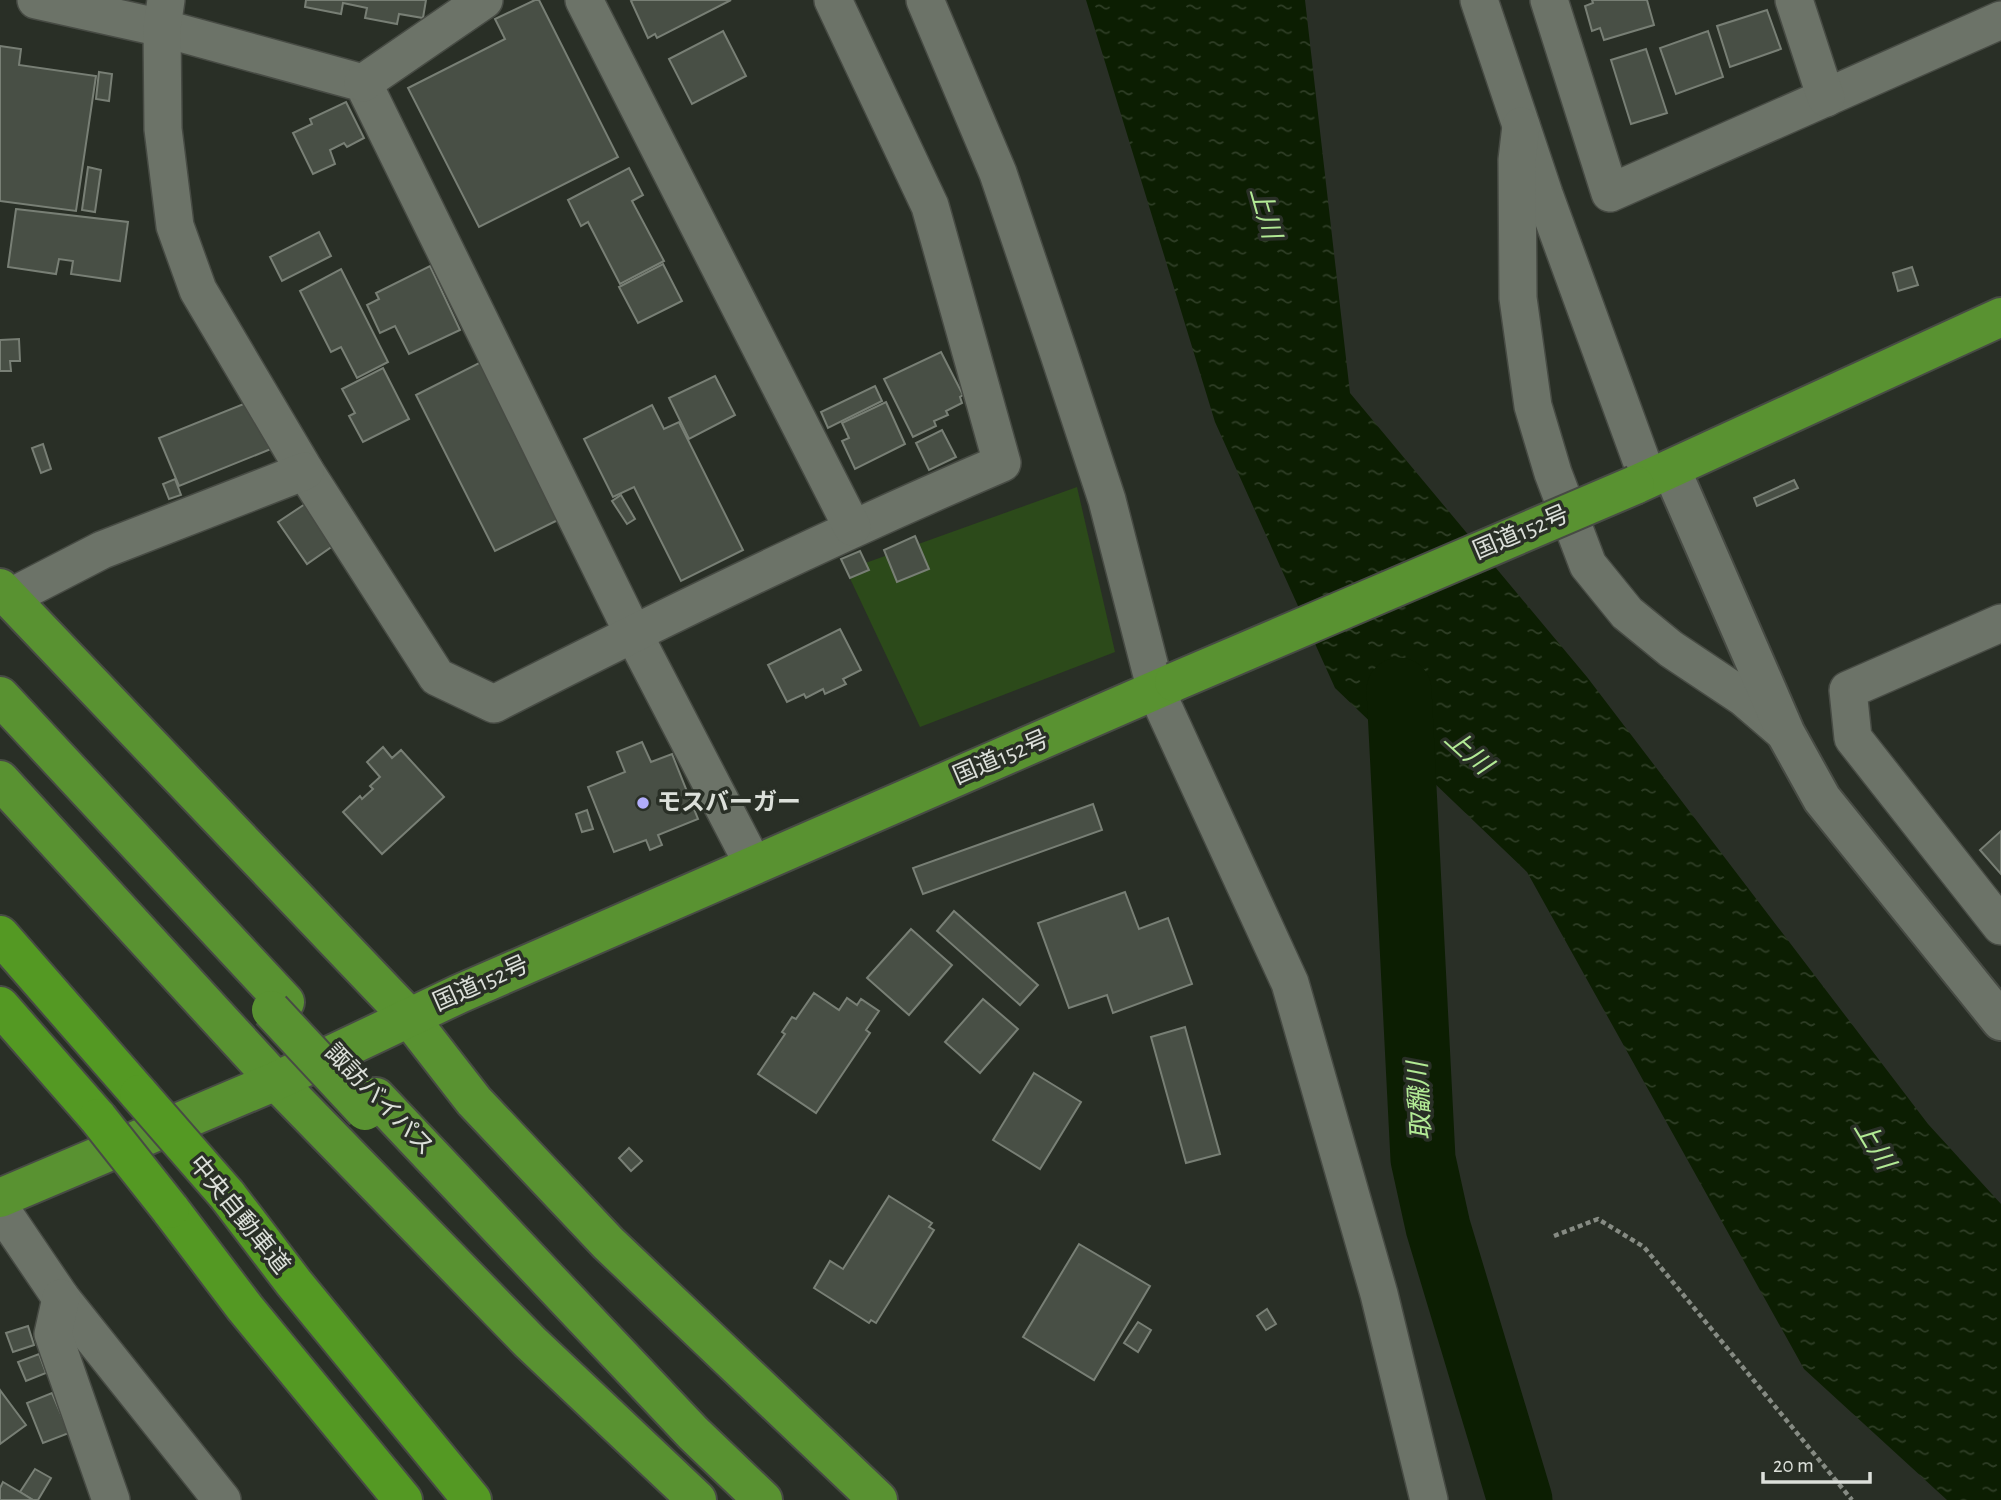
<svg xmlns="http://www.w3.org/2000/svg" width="2001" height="1500" viewBox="0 0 2001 1500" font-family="'Alegreya Sans','Noto Sans JP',sans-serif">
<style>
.green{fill:#2c4a1a}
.water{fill:url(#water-ripples)}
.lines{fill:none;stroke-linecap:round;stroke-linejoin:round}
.river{stroke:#0c1e02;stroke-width:65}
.building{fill:#484f45;stroke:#787f75;stroke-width:2}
.minor-casing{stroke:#474b44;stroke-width:40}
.tertiary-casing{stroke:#474b44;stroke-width:42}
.trunk-casing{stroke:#474b44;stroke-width:42}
.motorway-casing{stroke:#474b44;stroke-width:42}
.path{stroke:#868b83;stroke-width:4.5;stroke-dasharray:5 3.5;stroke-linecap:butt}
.minor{stroke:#6c7368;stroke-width:37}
.tertiary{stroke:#6c7368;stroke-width:38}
.trunk{stroke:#599231;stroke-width:38}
.motorway{stroke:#549923;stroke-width:38}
.trunk-bridge-casing{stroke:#474b44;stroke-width:42;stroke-linecap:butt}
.motorway-bridge-casing{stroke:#474b44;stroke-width:42;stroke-linecap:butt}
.trunk-bridge{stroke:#599231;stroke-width:38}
.motorway-bridge{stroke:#549923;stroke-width:38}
.poi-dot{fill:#b1adfa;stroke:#292f26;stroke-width:2.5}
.labels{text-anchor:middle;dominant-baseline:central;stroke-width:7;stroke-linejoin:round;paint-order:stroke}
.street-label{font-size:24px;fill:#dce0da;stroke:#292f26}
.poi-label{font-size:24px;font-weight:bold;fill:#dce0da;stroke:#292f26;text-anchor:start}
.water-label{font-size:26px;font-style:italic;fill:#b2ea95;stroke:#292f26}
</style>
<defs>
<pattern id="water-ripples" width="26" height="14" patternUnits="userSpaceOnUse" patternTransform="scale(1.75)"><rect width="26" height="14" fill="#0c1e02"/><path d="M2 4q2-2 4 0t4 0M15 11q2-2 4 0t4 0" fill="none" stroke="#2f3e26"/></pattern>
</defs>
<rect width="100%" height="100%" fill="#292f26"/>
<polygon class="green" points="1077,487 1115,652 920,727 846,570"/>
<polygon class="water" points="1086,0 1305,0 1350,393 1587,677 1928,1124 2001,1204 2001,1500 1947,1500 1804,1369 1527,872 1335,688 1215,422"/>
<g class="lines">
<polyline class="river" points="1399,690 1423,1159 1438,1227 1520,1500"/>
</g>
<g class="building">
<polygon points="306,0 426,0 423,18 399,14 397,24 365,18 367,8 343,3 341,14 305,7"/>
<polygon points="535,0 539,0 618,157 479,227 408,88 505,39 495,19"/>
<polygon points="633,0 731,0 657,38 655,34 648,38 631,1"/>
<polygon points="1592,0 1647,0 1654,25 1604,40 1600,28 1592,31 1585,6 1593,3"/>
<polygon points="1767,10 1781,49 1730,67 1717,26"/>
<polygon points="723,31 746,76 692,104 669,59"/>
<polygon points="1708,31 1723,77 1676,94 1660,48"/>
<polygon points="0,46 21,49 19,65 96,76 76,211 0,201"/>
<polygon points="1646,49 1667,113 1631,124 1611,60"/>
<polygon points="99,72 112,74 109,101 96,99"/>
<polygon points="346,102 364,138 347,147 344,143 330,150 335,164 313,174 293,133 312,124 310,119"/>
<polygon points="88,167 101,170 95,212 82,210"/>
<polygon points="629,168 643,195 632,201 664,261 620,284 588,222 581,226 568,200"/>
<polygon points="16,209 128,222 120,281 71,274 73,261 59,259 56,274 8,267"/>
<polygon points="319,232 331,256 282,281 270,257"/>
<polygon points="663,264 682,301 638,323 619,287"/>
<polygon points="430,266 460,330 409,354 395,326 380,333 367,305 379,299 376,293"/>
<polygon points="1912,267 1918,285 1898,291 1893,273"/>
<polygon points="341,269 388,362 357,378 341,347 331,352 300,291"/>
<polygon points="19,339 20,361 10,361 11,371 0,371 0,340"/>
<polygon points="941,352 963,395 960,397 962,403 946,411 948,415 934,421 936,426 913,437 884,379"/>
<polygon points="483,361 562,518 495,551 416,395"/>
<polygon points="383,368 409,419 363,442 349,416 355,413 342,389"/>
<polygon points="715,376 735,415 689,439 669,398"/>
<polygon points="875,386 882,401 828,428 821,412"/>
<polygon points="251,401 271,449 179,486 159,438"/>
<polygon points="886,402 905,444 855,469 842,441 849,438 842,423"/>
<polygon points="652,405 664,429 679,422 743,550 681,581 634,487 613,497 584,439"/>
<polygon points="942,430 956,457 929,470 916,443"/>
<polygon points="43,444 51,469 41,473 32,448"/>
<polygon points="175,479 181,495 169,499 163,484"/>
<polygon points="1794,480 1798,488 1757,506 1754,498"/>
<polygon points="621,495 635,519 627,524 612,501"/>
<polygon points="311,500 340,541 307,564 278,522"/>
<polygon points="915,536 929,569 897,582 884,550"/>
<polygon points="860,551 869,570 850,578 841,559"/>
<polygon points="840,629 861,670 843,679 846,684 825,694 823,689 806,698 804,694 787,702 768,665"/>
<polygon points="642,742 651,762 672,754 698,819 658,835 662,845 650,850 646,840 614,852 588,787 625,772 617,752"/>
<polygon points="383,747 392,758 401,750 444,797 382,854 343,812 360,796 362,799 373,789 370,786 380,777 367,762"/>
<polygon points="1093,804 1102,830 923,894 913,868"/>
<polygon points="587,810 593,829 582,832 576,814"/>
<polygon points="2001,831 2001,874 1980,850"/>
<polygon points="1125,892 1139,929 1168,918 1192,984 1113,1013 1107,995 1069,1008 1038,923"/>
<polygon points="954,911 1038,985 1020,1005 937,931"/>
<polygon points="911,929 952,965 909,1015 867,978"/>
<polygon points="814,993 839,1010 847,998 857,1005 861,999 879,1011 866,1030 870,1033 816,1113 758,1074 785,1034 782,1032 792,1017 796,1019"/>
<polygon points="983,999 1018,1029 980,1073 945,1042"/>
<polygon points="1185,1027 1220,1154 1186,1163 1151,1037"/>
<polygon points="1034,1073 1081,1102 1040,1169 993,1140"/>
<polygon points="629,1148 642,1161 631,1171 619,1158"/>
<polygon points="889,1196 932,1223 929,1227 934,1230 876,1323 871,1320 869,1323 814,1288 830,1261 843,1269"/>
<polygon points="1079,1244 1150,1286 1094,1380 1023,1337"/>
<polygon points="1267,1309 1276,1324 1266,1330 1257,1316"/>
<polygon points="1138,1322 1151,1330 1138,1352 1124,1343"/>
<polygon points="28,1326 34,1345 13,1352 6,1333"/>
<polygon points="39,1354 46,1373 26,1381 18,1362"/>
<polygon points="0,1390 26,1425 0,1444"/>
<polygon points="52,1393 69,1433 43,1443 27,1403"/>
<polygon points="35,1469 51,1478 38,1500 33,1500 20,1492"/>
<polygon points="3,1482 20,1492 33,1500 0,1500 0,1488"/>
</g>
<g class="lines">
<g class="minor-casing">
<g id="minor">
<polyline points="36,0 162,28 363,83 633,633 753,864"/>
<path d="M 166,0 L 162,28 L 163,129 L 175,226 L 198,290 L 305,471 L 437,677 L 494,704 C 662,618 829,537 1002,463 L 930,206 L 833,0"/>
<polyline points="584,0 852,527"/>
<polyline points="925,0 998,173 1059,354 1107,500 1156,691 1290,983 1379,1294 1429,1500"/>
<polyline points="1479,0 1544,194 1648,479"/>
<polyline points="1549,0 1610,193 2001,20"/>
<polyline points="1794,0 1826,98"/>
<polyline points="363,83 484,0"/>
<polyline points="1521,126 1517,160 1518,298 1533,406 1553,473 1588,565 1627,613 1671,649 1743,697 1786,734"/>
<polyline points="9,598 102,550 305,471"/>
<polyline points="2001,623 1848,690 1853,738 2001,926"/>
<polyline points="0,1208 61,1298 222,1500"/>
<polyline points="61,1298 53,1334 111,1500"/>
</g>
</g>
<g class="tertiary-casing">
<polyline id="tertiary" points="1671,469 1786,734 1822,799 2001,1021"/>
</g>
<g class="trunk-casing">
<g id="trunk">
<polyline points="1635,485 2001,317"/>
<polyline points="0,588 408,1016 474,1101 608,1243 878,1500"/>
<polyline points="0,696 285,1002"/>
<polyline points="0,780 276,1081 530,1342 697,1500"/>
<polyline points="376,1097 693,1433 763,1500"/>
<polyline points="0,1198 276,1081 459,994 1174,682"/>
</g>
</g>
<g class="motorway-casing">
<g id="motorway">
<polyline points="0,935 139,1094"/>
<polyline points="0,1006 98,1118"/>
<polyline points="227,1195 294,1283 472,1500"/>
<polyline points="170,1209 245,1308 403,1500"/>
</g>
</g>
<polyline class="path" points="1554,1236 1598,1219 1644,1247 1852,1500"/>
<use href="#minor" class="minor"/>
<use href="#tertiary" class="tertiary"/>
<use href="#trunk" class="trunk"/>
<use href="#motorway" class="motorway"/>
<g class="trunk-bridge-casing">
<g id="trunk-bridge">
<polyline points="1174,682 1635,485"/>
<polyline points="271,1010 365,1111"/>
</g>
</g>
<g class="motorway-bridge-casing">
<g id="motorway-bridge">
<polyline points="139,1094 227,1195"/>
<polyline points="98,1118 170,1209"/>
</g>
</g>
<use href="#trunk-bridge" class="trunk-bridge"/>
<use href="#motorway-bridge" class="motorway-bridge"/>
</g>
<circle class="poi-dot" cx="643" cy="803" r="7"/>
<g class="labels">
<g class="street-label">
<text transform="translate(1521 533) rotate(-23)">国道152号</text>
<text transform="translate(1001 758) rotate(-23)">国道152号</text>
<text transform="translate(481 984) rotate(-24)">国道152号</text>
<text transform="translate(379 1100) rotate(46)">諏訪バイパス</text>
<text transform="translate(239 1215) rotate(51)">中央自動車道</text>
</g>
<g class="poi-label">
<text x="657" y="803">モスバーガー</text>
</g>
<g class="water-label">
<text transform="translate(1265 213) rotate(74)">上川</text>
<text transform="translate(1468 752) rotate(42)">上川</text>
<text transform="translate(1420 1101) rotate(-93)">取飜川</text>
<text transform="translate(1874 1145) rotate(59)">上川</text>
</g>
</g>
<path d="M1763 1472v10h107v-10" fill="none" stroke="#dce0da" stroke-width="3.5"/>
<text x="1773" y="1472" font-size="21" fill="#dce0da" stroke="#292f26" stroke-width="5" paint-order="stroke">20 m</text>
</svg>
